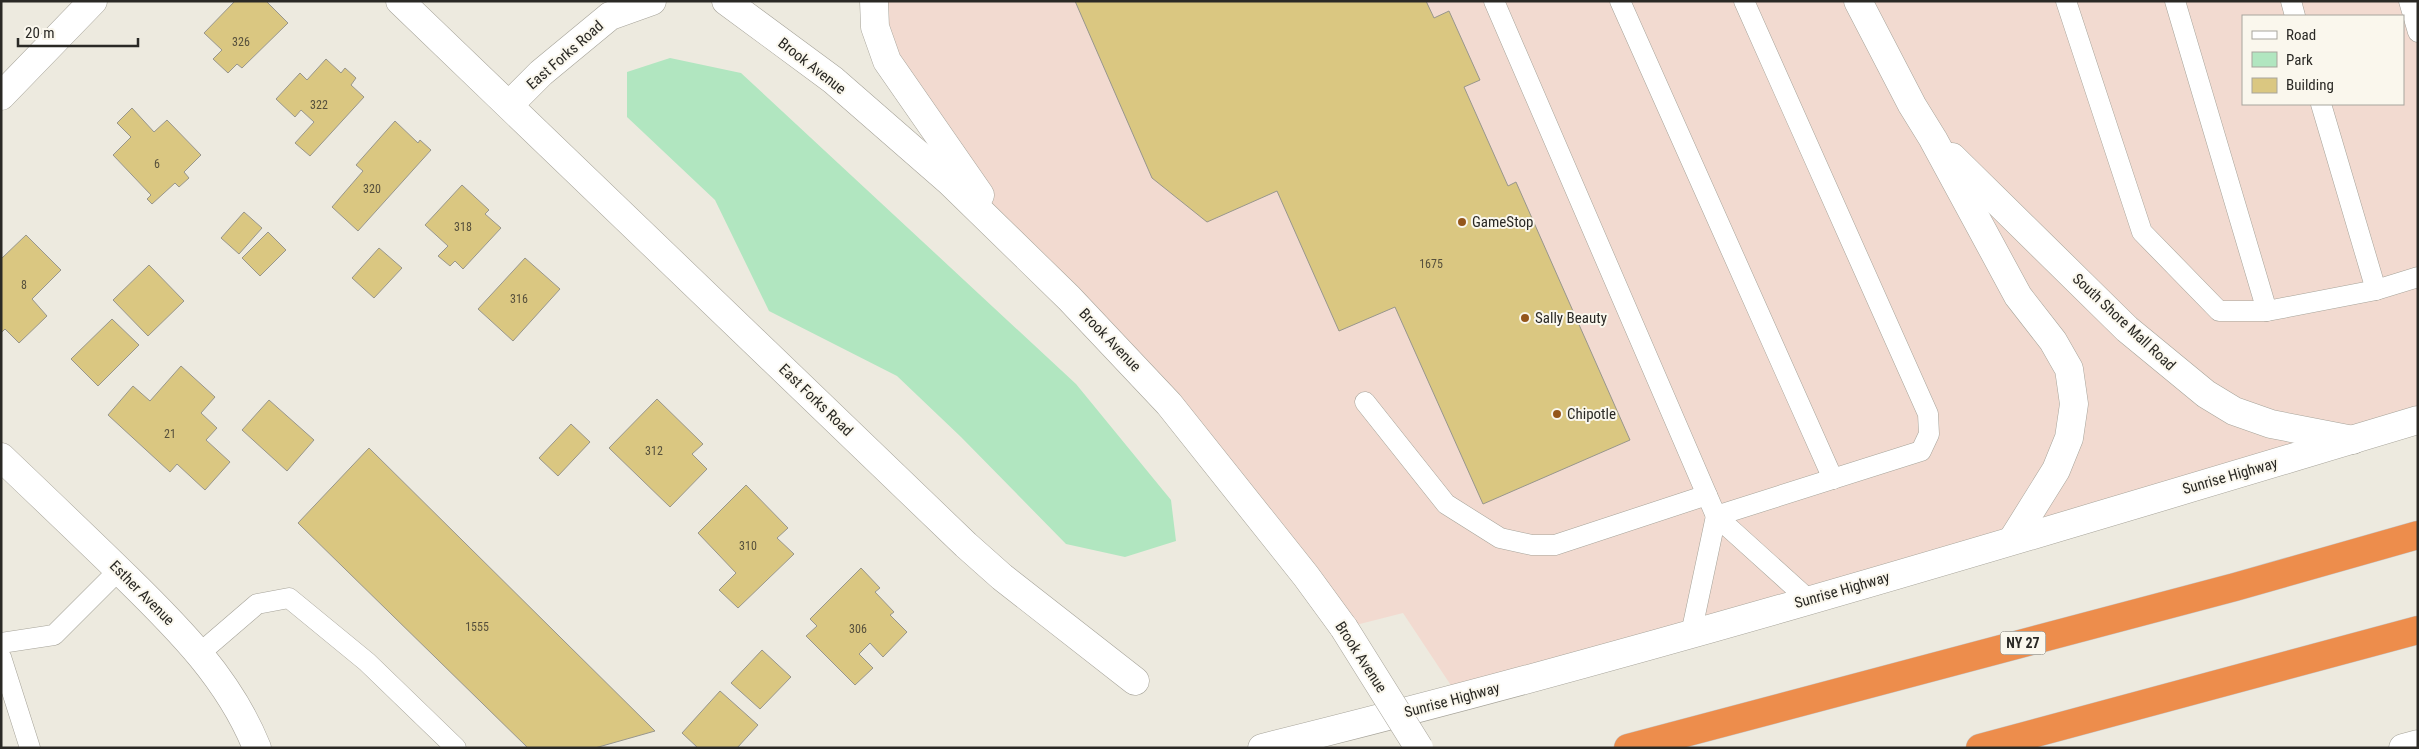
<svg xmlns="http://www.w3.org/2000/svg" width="2419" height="749" viewBox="0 0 2419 749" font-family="'Roboto Condensed',sans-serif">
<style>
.commercial{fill:#f2dad0;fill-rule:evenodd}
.green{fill:#b1e6c0}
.building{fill:#dac781;stroke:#98968c}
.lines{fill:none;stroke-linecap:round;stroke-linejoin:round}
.service-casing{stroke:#a6a399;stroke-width:21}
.minor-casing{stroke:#a6a399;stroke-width:29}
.tertiary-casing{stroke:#a6a399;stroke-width:29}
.secondary-casing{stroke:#a6a399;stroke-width:29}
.motorway-casing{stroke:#c8c7c6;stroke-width:29}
.service{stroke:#fff;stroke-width:20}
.minor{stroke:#fff;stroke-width:28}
.tertiary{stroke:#fff;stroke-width:28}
.secondary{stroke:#fff;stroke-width:28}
.motorway{stroke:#ed8d4c;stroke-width:28}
.tertiary-bridge-casing{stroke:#a6a399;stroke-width:29;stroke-linecap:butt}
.tertiary-bridge{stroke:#fff;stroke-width:28}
.poi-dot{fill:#94561b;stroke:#faf7ed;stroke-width:2}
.labels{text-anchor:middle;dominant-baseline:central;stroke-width:4;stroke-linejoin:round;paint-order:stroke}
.number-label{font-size:12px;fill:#56503c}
.shield{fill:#faf7ed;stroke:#686761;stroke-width:1}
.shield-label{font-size:14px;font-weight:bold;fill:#2a2925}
.street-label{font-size:15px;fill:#2a2925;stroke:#faf7ed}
.poi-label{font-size:15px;fill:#2a2925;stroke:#faf7ed;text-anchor:start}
</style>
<rect width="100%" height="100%" fill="#edeadf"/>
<path class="commercial" d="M 874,1 L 2418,1 L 2418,420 L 1460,699 L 1403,613 L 1344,628 L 1013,242 L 899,80 ZM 2243,16 L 2403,16 L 2403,104 L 2243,104 Z"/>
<polygon class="green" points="670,58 741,73 1076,384 1171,500 1176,541 1125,557 1066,544 961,437 897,376 769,311 715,200 627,117 627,72"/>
<g class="building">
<polygon points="235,1 266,1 288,23 242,68 237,64 228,73 213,59 222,50 204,33"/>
<polygon points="1075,1 1426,1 1434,18 1449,11 1480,80 1464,87 1508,186 1516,182 1630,440 1483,504 1395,307 1339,331 1277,191 1207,222 1152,178"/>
<polygon points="326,59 341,73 345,68 356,78 351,85 364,97 310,156 295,143 314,122 301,110 295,117 276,99 300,73 307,80"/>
<polygon points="132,108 154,132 167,120 201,155 184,172 189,178 179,187 175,183 152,204 147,199 151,195 113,155 131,137 117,123"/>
<polygon points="395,121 418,143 420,140 431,150 358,231 332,207 363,171 356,165"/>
<polygon points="462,185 489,210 485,214 501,228 463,269 455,261 450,266 438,256 448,246 425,225"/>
<polygon points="244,212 262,228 239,254 221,238"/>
<polygon points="268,232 286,250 260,276 242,258"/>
<polygon points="26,235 61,270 32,299 47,316 19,343 5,329 1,333 1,259"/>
<polygon points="379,248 402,268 374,298 352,278"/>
<polygon points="525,258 560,289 513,341 478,309"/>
<polygon points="149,265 184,301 148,336 113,300"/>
<polygon points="112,319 139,345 98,386 71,359"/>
<polygon points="181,366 215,397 201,413 217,428 206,440 230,462 205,490 177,464 170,472 108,415 133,386 150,401"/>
<polygon points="657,399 703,444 692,454 707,469 670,507 609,448"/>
<polygon points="269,400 314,440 287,471 242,430"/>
<polygon points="571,424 590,442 558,476 539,458"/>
<polygon points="369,448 655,731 595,748 528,748 298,523"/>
<polygon points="746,485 788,528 777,538 794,554 738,608 719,590 736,573 698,533"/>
<polygon points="861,568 880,588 875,592 894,612 890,615 907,632 883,657 870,643 859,654 873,668 855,685 806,636 817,626 810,619"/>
<polygon points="762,650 791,677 760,709 731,683"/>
<polygon points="720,691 758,725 737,748 698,748 682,733"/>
</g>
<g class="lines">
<g class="service-casing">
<g id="service">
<polyline points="1494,1 1716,516 1921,451 1929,434 1928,414 1744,1"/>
<polyline points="1620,1 1833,479"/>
<polyline points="2066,1 2142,232 2219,311 2267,311 2376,290 2418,277"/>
<polyline points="2175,1 2267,311"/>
<polyline points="2291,1 2295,16"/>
<polyline points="2409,1 2418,32"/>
<polyline points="2321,104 2376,290"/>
<polyline points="1365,402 1446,504 1500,538 1532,545 1555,545 1707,495"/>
<polyline points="1691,634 1716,516 1809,600"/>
<polyline points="1,643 54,635 119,570"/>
<polyline points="200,653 257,604 289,598 367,662 456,748"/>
<polyline points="1,657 30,748"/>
</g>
</g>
<g class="minor-casing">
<g id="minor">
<polyline points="400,1 966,545 1002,577 1135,681"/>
<polyline points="1858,1 1912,105 1933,139 2018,296 2053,341 2069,369 2074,404 2069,438 2056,470 2013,539"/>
<polyline points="510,104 541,73 610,16 652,1"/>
<polyline points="1952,157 2127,329 2206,394 2234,411 2271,424 2353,440"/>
</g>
</g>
<g class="tertiary-casing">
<g id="tertiary">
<polyline points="726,1 833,80 950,182 1069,298 1169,404 1306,576 1344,628"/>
<polyline points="874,1 875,27 887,61 980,195"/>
<polyline points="1,96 93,1"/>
<path d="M 1,457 C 44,498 86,538 128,579 C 179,629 230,680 257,748"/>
</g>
</g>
<g class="secondary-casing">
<g id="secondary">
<path d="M 1262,748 C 1651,652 2034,535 2418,420"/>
<polyline points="2403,748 2418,744"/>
</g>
</g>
<g class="motorway-casing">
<g id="motorway">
<polyline points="1628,748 2235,587 2418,535"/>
<polyline points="1980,748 2418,630"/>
</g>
</g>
<use href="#service" class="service"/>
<use href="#minor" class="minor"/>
<use href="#tertiary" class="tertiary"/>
<use href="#secondary" class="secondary"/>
<use href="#motorway" class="motorway"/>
<g class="tertiary-bridge-casing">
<polyline id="tertiary-bridge" points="1344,628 1419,748"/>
</g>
<use href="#tertiary-bridge" class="tertiary-bridge"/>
</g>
<g class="poi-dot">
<circle cx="1462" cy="222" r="5"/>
<circle cx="1525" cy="318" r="5"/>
<circle cx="1557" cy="414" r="5"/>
</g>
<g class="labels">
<g class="number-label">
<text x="241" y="42">326</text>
<text x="319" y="105">322</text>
<text x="157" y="164">6</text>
<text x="372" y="189">320</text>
<text x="463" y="227">318</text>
<text x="1431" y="264">1675</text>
<text x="24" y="285">8</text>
<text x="519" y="299">316</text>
<text x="170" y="434">21</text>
<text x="654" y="451">312</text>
<text x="748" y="546">310</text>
<text x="477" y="627">1555</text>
<text x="858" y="629">306</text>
</g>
<rect class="shield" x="2000.5" y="631.5" width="45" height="23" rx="4"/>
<g class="shield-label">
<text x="2023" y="643">NY 27</text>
</g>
<g class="street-label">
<text transform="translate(565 55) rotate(-41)">East Forks Road</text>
<text transform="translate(812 66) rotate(38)">Brook Avenue</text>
<text transform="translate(2124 322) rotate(43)">South Shore Mall Road</text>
<text transform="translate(1110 340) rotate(46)">Brook Avenue</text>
<text transform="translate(816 400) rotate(44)">East Forks Road</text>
<text transform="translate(2230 476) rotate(-16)">Sunrise Highway</text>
<text transform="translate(1842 590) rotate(-16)">Sunrise Highway</text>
<text transform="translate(142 593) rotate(45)">Esther Avenue</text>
<text transform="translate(1361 657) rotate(57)">Brook Avenue</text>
<text transform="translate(1452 700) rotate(-15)">Sunrise Highway</text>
</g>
<g class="poi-label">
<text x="1472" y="222">GameStop</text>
<text x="1535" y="318">Sally Beauty</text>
<text x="1567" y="414">Chipotle</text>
</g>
</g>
<rect width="2419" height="749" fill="none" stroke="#2a2925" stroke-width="5"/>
<rect x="2242" y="15" width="162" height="90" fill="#faf7ed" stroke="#a7a59d"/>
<rect x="2252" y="31" width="25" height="8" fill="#ffffff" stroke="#a7a59d"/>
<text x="2286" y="40" font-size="15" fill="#2a2925">Road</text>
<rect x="2252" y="52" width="25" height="15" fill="#b1e6c0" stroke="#a7a59d"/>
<text x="2286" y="65" font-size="15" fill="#2a2925">Park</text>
<rect x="2252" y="78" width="25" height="15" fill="#dac781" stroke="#a7a59d"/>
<text x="2286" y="90" font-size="15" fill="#2a2925">Building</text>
<path d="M18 38v8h120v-8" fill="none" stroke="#2a2925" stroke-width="2.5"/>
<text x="25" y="38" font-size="15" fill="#2a2925" stroke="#faf7ed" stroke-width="4" paint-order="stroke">20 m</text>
</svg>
